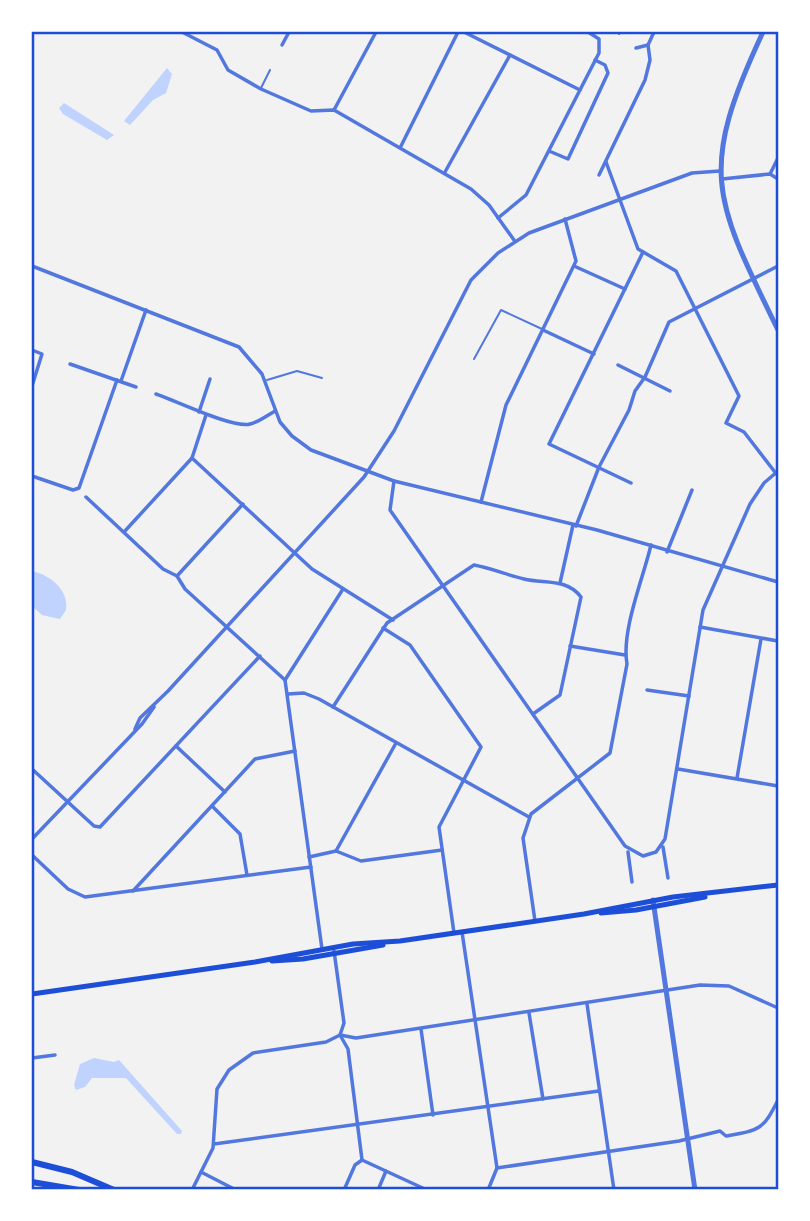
<svg xmlns="http://www.w3.org/2000/svg" width="810" height="1221" viewBox="0 0 810 1221" font-family="Montserrat,sans-serif">
<style>
.water{fill:#bfd3fe}
.lines{fill:none;stroke-linecap:round;stroke-linejoin:round}
.service{stroke:#5277de;stroke-width:2}
.minor{stroke:#5277de;stroke-width:3.5}
.tertiary{stroke:#5277de;stroke-width:5}
.secondary{stroke:#1d4ed8;stroke-width:5}
.primary{stroke:#1d4ed8;stroke-width:6}
.neatline{fill:none;stroke:#1d4ed8;stroke-width:2.5}
</style>
<rect width="100%" height="100%" fill="#f2f2f2"/>
<g class="water">
<polygon points="167,68 172,74 166,93 153,100 130,125 124,121"/>
<polygon points="64,103 114,135 107,140 63,114 59,108"/>
<path d="M 32,571 C 50,575 69,590 66,610 L 60,619 L 42,615 L 32,606 Z"/>
<polygon points="94,1058 114,1062 119,1060 182,1131 181,1134 177,1134 126,1078 92,1078 85,1087 76,1090 74,1085 80,1064"/>
</g>
<g class="lines">
<g class="service">
<polyline points="619,34 620,32"/>
<polyline points="261,88 270,70"/>
<polyline points="474,359 501,310 542,329"/>
<polyline points="267,380 297,371 322,378"/>
</g>
<g class="minor">
<polyline points="182,32 217,50 228,70 261,89 311,111 334,110 471,189 489,205 514,240"/>
<polyline points="464,32 580,90"/>
<polyline points="282,45 289,32"/>
<polyline points="636,48 648,45"/>
<polyline points="334,110 376,32"/>
<polyline points="401,146 458,32"/>
<polyline points="549,151 568,159 608,73 605,65 595,60"/>
<polyline points="606,162 638,249 676,271 739,396 726,423 744,432 778,476"/>
<polyline points="445,172 510,55"/>
<polyline points="770,174 778,158"/>
<polyline points="599,175 645,80 650,60 648,45 654,32"/>
<polyline points="722,179 770,174 778,179"/>
<polyline points="498,218 526,195 599,53 599,39 588,32"/>
<polyline points="32,266 239,347 262,374 280,422 292,436 311,450 394,481 597,530 778,582"/>
<polyline points="574,266 625,289"/>
<polyline points="543,330 594,354"/>
<polyline points="32,350 42,354 32,386"/>
<polyline points="70,364 136,387"/>
<polyline points="618,365 670,391"/>
<polyline points="121,381 146,310"/>
<path d="M 156,394 C 174,400 234,429 250,424 C 259,422 268,415 275,411"/>
<polyline points="199,412 210,379"/>
<polyline points="192,458 312,569 393,620"/>
<polyline points="32,476 73,490 79,488 117,380"/>
<polyline points="394,481 390,510 625,846 643,856 656,852 665,839 703,610 750,504 764,483 778,471"/>
<polyline points="631,483 549,444 643,252"/>
<polyline points="86,497 163,569 177,576 185,589 285,680"/>
<polyline points="481,502 506,405 576,261 565,219"/>
<polyline points="576,526 599,467 629,410 635,391 645,377 669,322 778,266"/>
<polyline points="124,532 192,458 206,415"/>
<polyline points="667,552 692,490"/>
<polyline points="177,576 243,504"/>
<polyline points="560,583 573,525"/>
<polyline points="700,627 778,641"/>
<polyline points="383,628 410,645 481,747 439,827 454,933"/>
<polyline points="570,646 625,655"/>
<polyline points="285,680 322,949"/>
<polyline points="285,680 343,589"/>
<polyline points="647,690 689,696"/>
<polyline points="288,694 304,693 319,699 529,817"/>
<path d="M 333,707 L 387,623 L 474,565 C 491,568 507,575 524,579 C 544,584 567,578 581,597 L 560,695 L 533,714"/>
<polyline points="135,729 140,718 168,691 364,477 394,431 471,280 498,253 529,233 692,173 720,171"/>
<polyline points="176,746 225,792"/>
<polyline points="32,769 94,826 100,827 260,656"/>
<polyline points="678,769 778,786"/>
<polyline points="737,778 761,639"/>
<polyline points="212,806 240,834 247,875"/>
<polyline points="32,839 142,724 154,707"/>
<polyline points="663,847 668,878"/>
<polyline points="336,851 396,743"/>
<polyline points="336,851 361,861 442,850"/>
<polyline points="628,852 632,882"/>
<polyline points="32,855 68,889 85,897 311,867"/>
<polyline points="309,857 336,851"/>
<polyline points="133,891 255,759 295,751"/>
<path d="M 535,921 L 523,838 L 531,814 L 610,753 L 627,664 C 621,631 643,579 651,545"/>
<polyline points="462,932 497,1168"/>
<polyline points="334,951 344,1023 340,1035"/>
<polyline points="587,1004 614,1190"/>
<polyline points="529,1013 543,1099"/>
<polyline points="421,1029 433,1115"/>
<polyline points="340,1035 348,1049 362,1160 355,1165 344,1190"/>
<polyline points="32,1058 55,1055"/>
<polyline points="214,1144 599,1091"/>
<polyline points="362,1160 427,1190"/>
<polyline points="201,1172 236,1190"/>
<polyline points="192,1190 213,1148 217,1089 229,1070 253,1053 326,1042 340,1035 356,1038 700,985 729,986 778,1008"/>
<polyline points="378,1190 386,1171"/>
<path d="M 488,1190 L 497,1168 L 679,1141 L 720,1131 L 726,1136 C 760,1130 763,1130 778,1100"/>
</g>
<g class="tertiary">
<path d="M 763,32 C 698,171 713,197 778,330"/>
<polyline points="653,900 695,1190"/>
</g>
<g class="secondary">
<polyline points="601,913 636,910 705,897"/>
<polyline points="272,961 303,959 383,945"/>
<polyline points="32,994 255,962 353,944 400,941 584,914 673,897 778,885"/>
</g>
<g class="primary">
<polyline points="32,1162 72,1172 114,1190"/>
<polyline points="32,1182 79,1190"/>
</g>
</g>
<rect width="810" height="1221" fill="none" stroke="#ffffff" stroke-width="66"/>
<rect x="33" y="33" width="744" height="1155" class="neatline"/>
</svg>
